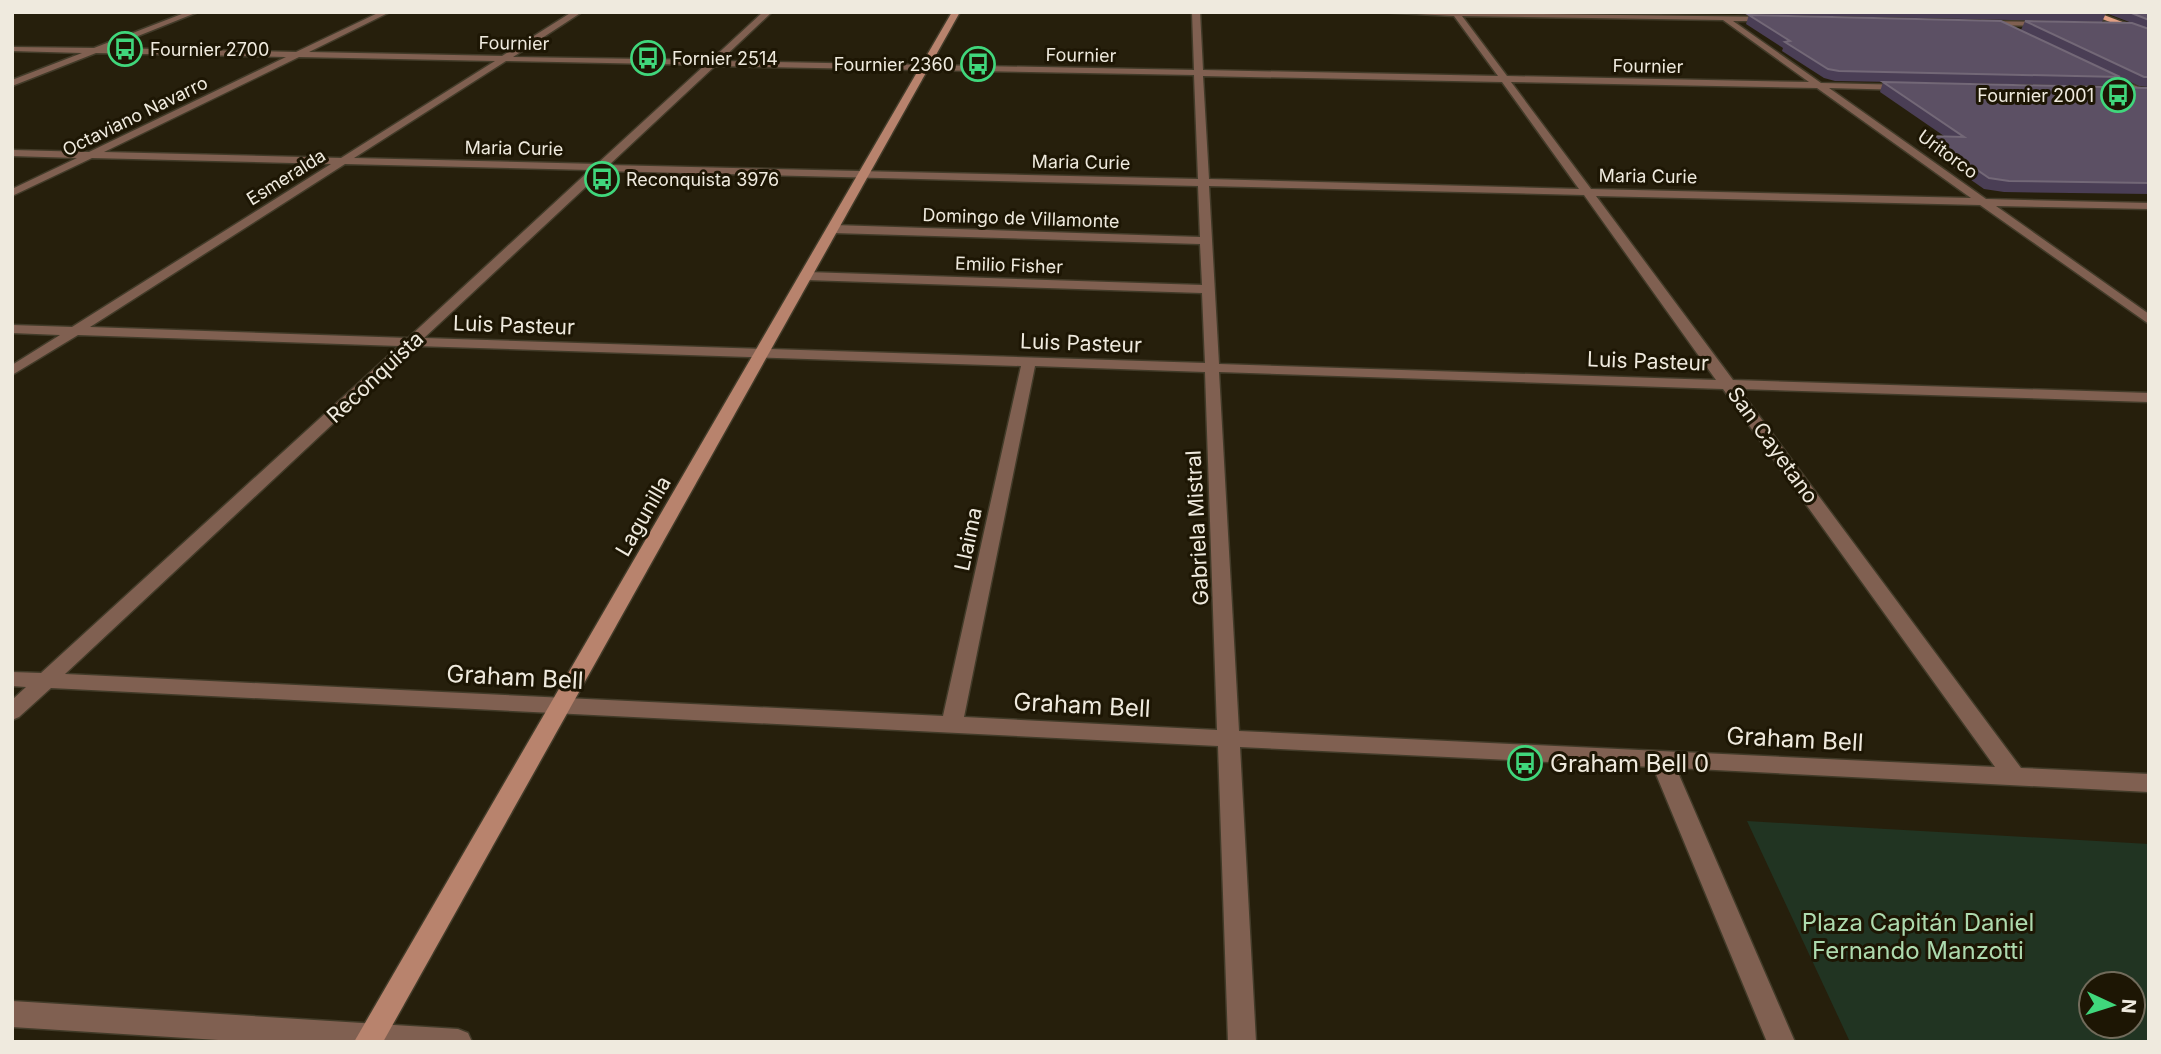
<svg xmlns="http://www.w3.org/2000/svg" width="2161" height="1054" viewBox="0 0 2161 1054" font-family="Inter,sans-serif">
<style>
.green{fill:#213422;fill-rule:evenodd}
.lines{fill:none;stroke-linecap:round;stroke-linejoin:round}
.minor-casing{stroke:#423b29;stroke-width:3}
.secondary-casing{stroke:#423b29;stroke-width:3}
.primary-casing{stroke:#423b29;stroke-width:3}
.minor{fill:#806051;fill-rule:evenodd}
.secondary{fill:#b8836d;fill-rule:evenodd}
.primary{fill:#e39f82;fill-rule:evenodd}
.wall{fill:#4a3e55}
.building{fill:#5c5064;stroke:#736877;stroke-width:2}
.labels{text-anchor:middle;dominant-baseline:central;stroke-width:6;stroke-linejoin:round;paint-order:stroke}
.far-street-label{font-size:18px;fill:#efeade;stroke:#1d1604}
.far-poi-label{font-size:18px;fill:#efeade;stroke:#1d1604;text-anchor:start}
.street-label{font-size:21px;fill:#efeade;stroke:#1d1604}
.near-street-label{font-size:24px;fill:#efeade;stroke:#1d1604}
.near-poi-label{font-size:24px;fill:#efeade;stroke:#1d1604;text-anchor:start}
.near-park-label{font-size:24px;fill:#addaae;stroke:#1d1604}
</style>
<rect width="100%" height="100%" fill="#261f0c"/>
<path class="green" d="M 1747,821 L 2149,844 L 2149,1042 L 1850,1042 ZM 2091,984 L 2133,984 L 2133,1026 L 2091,1026 Z"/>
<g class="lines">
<g class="minor-casing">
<g id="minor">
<path d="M 187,12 L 198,12 L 108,48 L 296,52 L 380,12 L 390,12 L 309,52 L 502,56 L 572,12 L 582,12 L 513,57 L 711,60 L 763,12 L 772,12 L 720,61 L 1194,70 L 1192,12 L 1200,12 L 1203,70 L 1498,76 L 1454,16 L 1378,12 L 1775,17 L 1772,21 L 1733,21 L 1821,83 L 1908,85 L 1905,90 L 1829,88 L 1986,199 L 2149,203 L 2149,209 L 1996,206 L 2149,314 L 2149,324 L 1980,205 L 1596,196 L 1733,380 L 2149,393 L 2149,402 L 1739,389 L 2021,768 L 2149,774 L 2149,792 L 1676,768 L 1795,1042 L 1767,1042 L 1653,767 L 1240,747 L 1256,1042 L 1228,1042 L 1218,746 L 51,688 L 19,717 L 12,720 L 12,700 L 26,687 L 12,686 L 12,672 L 41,673 L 399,346 L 78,335 L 12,375 L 12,365 L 60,335 L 12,333 L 12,325 L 72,327 L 331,164 L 92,158 L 12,196 L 12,189 L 77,158 L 12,156 L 12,150 L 89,152 L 286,57 L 96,53 L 12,86 L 12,80 L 82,53 L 12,51 L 12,47 L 94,48 ZM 1462,16 L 1723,20 L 1809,82 L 1507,76 ZM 299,57 L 495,61 L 341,158 L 104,152 ZM 506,61 L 705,65 L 597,164 L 354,158 ZM 715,66 L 1194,75 L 1198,179 L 609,165 ZM 1203,76 L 1502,82 L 1579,189 L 1209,179 ZM 1511,82 L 1817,88 L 1971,198 L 1591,189 ZM 345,164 L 590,170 L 408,338 L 90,327 ZM 603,171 L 1198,186 L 1200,237 L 834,225 L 828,229 L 834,233 L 1200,244 L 1202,285 L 807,272 L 801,276 L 807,280 L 1202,293 L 1205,363 L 424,338 ZM 1209,186 L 1584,195 L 1716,380 L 1219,364 ZM 416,346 L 1021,366 L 943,716 L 65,674 ZM 1035,366 L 1205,372 L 1217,730 L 964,717 ZM 1219,372 L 1723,389 L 1995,767 L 1239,731 Z"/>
<polygon points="1982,21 2045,22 2049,24 2045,26 1979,25"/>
<polygon points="2096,68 2149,92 2149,99 2093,73"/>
<polygon points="12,1001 458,1029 468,1033 472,1042 250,1042 12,1027"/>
</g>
</g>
<g class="secondary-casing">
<polygon id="secondary" points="952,12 960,12 383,1042 354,1042"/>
</g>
<g class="primary-casing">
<polygon id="primary" points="2084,12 2096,12 2149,32 2149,37"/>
</g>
<use href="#minor" class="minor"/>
<use href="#secondary" class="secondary"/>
<use href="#primary" class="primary"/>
</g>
<g class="wall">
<polygon points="1732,12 2103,12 2106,13 2102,22 1734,14"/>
<polygon points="2103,12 2149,12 2149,87 2139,86 2120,77 2115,86 1835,81 1824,78 1782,51 1783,48 1746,24 1749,15 2021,30 2025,21 2132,23"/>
<polygon points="1883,82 2149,88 2149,194 2004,192 1984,189 1924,147 1928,136 1944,136 1880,92"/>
</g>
<g class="building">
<polygon points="2048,12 2103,12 2106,13"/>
<polygon points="2129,12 2149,12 2149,20"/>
<polygon points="1749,15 2001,21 2120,77 1839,71 1828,69 1785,42 1790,41"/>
<polygon points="2025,21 2132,23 2149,29 2149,77 2144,77"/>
<polygon points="1883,82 2149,88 2149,183 2009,181 1989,178 1928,136 1964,137"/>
</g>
<defs>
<g id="bus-ring" transform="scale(1.75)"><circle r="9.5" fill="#1d1604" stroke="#40d77c" stroke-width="1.5"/><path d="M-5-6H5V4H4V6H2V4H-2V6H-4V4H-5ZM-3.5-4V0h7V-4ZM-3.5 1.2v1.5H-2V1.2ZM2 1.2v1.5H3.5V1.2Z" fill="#40d77c"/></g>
</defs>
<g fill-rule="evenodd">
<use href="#bus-ring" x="125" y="49"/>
<use href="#bus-ring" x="648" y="58"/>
<use href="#bus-ring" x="978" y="64"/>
<use href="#bus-ring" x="2118" y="95"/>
<use href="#bus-ring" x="602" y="179"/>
<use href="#bus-ring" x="1525" y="763"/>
</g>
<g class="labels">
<g class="far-street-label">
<text transform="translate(514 43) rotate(1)">Fournier</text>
<text transform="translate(1081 55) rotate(1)">Fournier</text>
<text transform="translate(1648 66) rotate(1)">Fournier</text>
<text transform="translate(135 116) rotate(-26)">Octaviano Navarro</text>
<text transform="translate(514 148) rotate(1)">Maria Curie</text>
<text transform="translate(1948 154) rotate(36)">Uritorco</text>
<text transform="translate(1081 162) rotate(1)">Maria Curie</text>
<text transform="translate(1648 176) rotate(1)">Maria Curie</text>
<text transform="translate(286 177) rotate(-32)">Esmeralda</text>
<text transform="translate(1021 218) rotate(2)">Domingo de Villamonte</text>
<text transform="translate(1009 265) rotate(2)">Emilio Fisher</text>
</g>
<g class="far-poi-label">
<text x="150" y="49">Fournier 2700</text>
<text x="672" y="58">Fornier 2514</text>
<text x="954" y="64" text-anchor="end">Fournier 2360</text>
<text x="2094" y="95" text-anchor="end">Fournier 2001</text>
<text x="626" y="179">Reconquista 3976</text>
</g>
<g class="street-label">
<text transform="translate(514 325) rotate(2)">Luis Pasteur</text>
<text transform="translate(1081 343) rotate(2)">Luis Pasteur</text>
<text transform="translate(1648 361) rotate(2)">Luis Pasteur</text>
<text transform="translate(375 377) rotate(-43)">Reconquista</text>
<text transform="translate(1773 445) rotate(54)">San Cayetano</text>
<text transform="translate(643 516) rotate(-60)">Lagunilla</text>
<text transform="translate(1197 528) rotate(-93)">Gabriela Mistral</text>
<text transform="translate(968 539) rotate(-78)">Llaima</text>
</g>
<g class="near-street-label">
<text transform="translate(515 677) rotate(3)">Graham Bell</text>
<text transform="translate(1082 705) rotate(3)">Graham Bell</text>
<text transform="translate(1795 739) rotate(3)">Graham Bell</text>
</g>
<g class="near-poi-label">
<text x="1550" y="763">Graham Bell 0</text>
</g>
<g class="near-park-label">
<text x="1918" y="922">Plaza Capitán Daniel<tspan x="1918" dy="28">Fernando Manzotti</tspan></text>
</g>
</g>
<rect width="2161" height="1054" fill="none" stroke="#efeade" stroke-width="28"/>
<g transform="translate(2112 1005) rotate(94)"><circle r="33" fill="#1d1604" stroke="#716b5b" stroke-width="2"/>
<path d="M0-5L12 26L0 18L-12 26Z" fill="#40d77c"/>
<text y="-10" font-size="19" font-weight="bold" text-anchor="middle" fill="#efeade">N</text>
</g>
</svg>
